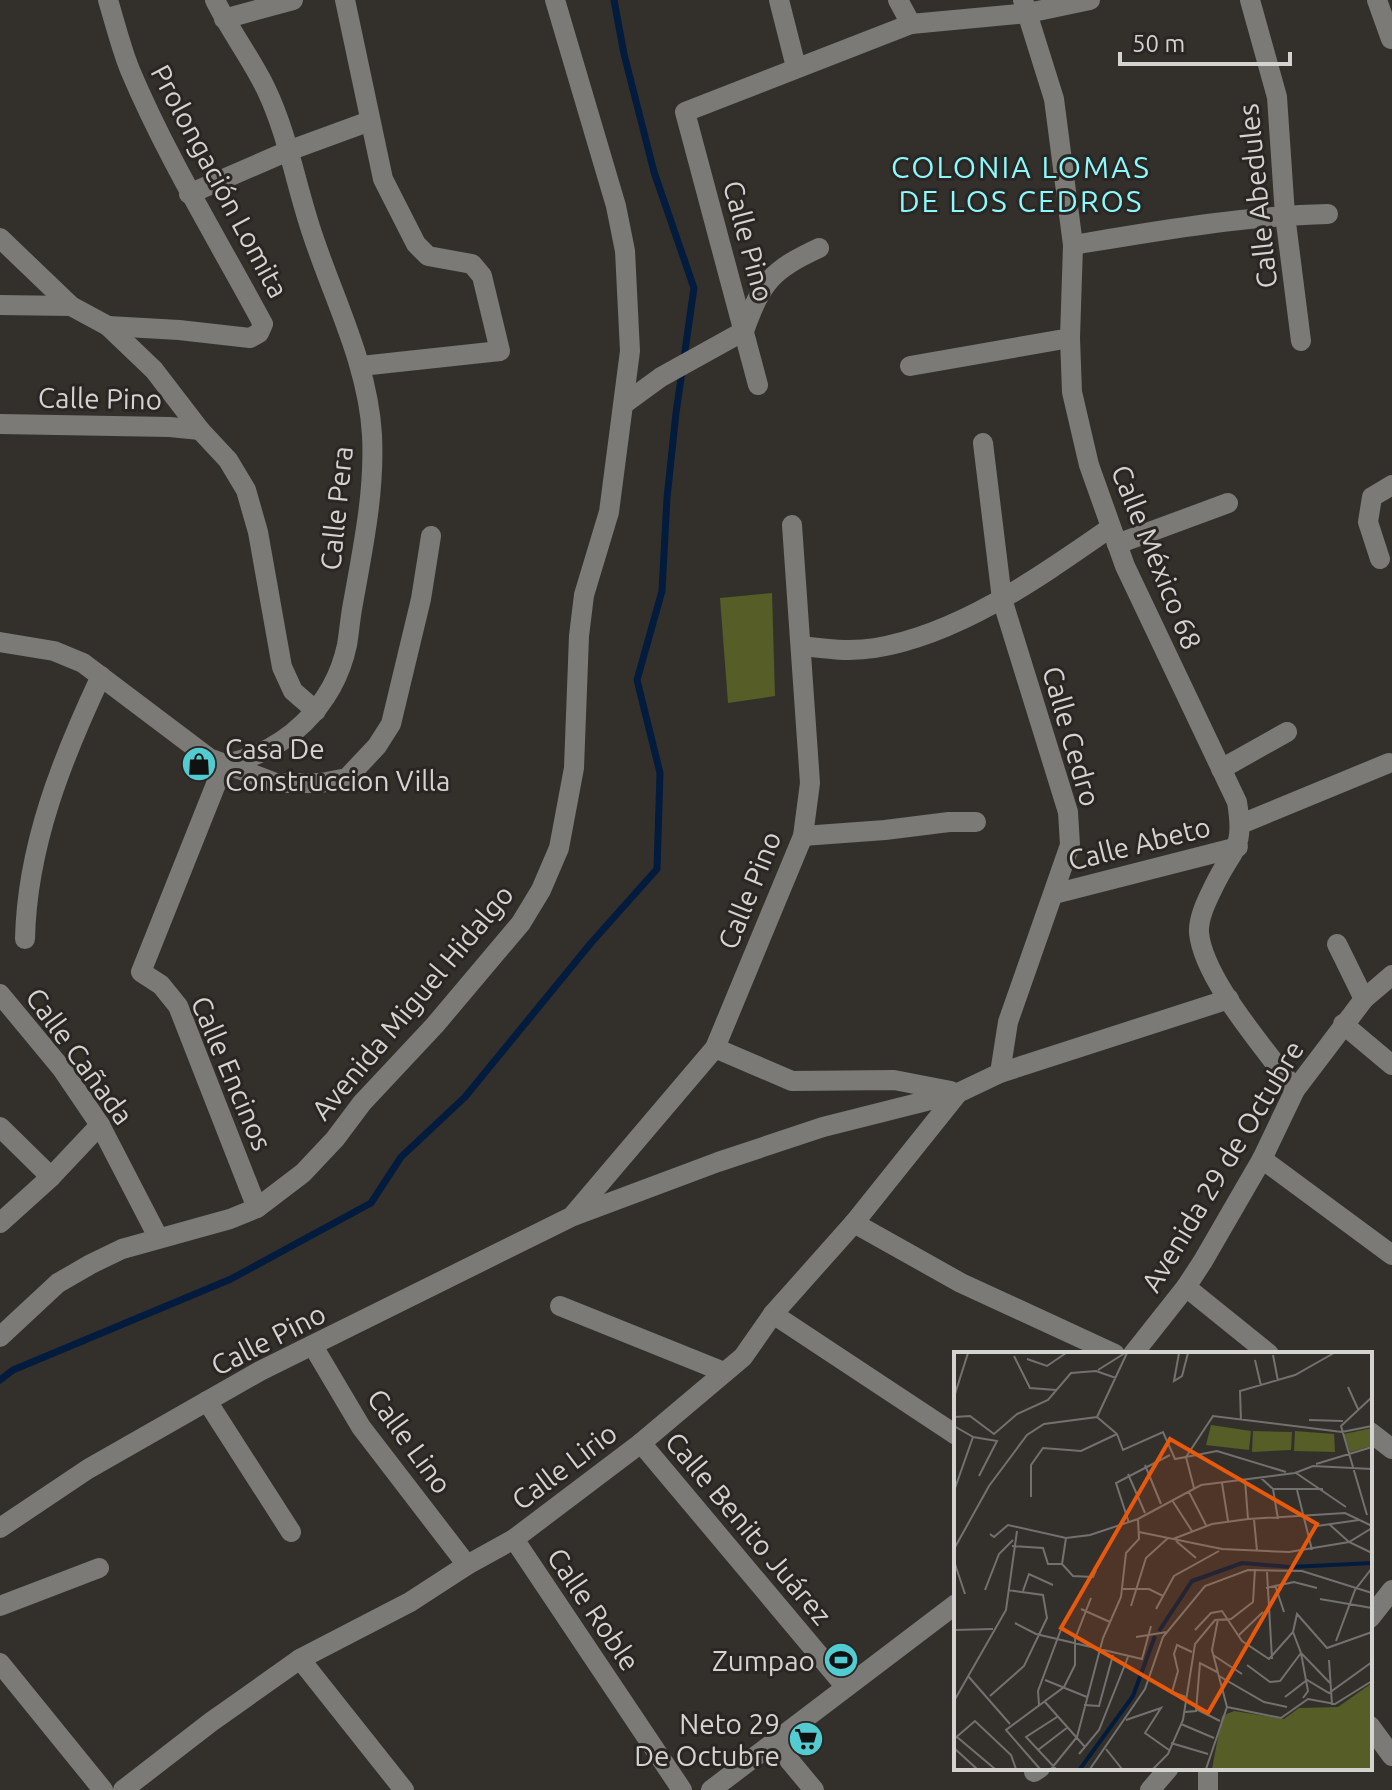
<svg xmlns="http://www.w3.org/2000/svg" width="1392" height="1790" viewBox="0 0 1392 1790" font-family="Ubuntu,sans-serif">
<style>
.green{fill:#565d27}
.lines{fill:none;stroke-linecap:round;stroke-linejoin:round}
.stream{stroke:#031c3d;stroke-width:7}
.minor{stroke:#7b7a77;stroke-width:20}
.labels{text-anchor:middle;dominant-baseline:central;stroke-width:6;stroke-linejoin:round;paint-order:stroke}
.street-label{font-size:28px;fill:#d4d3d0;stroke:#292623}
.poi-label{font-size:28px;fill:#d4d3d0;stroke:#292623;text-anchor:end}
.neighbourhood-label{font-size:30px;letter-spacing:2px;fill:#8df9fc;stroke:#292623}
.inset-river{fill:none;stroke:#031c3d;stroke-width:4}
.inset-road{fill:none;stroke:#73716e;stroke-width:2}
.view{fill:#e8590c;fill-opacity:0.15;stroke:#e8590c;stroke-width:4}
.inset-edge{fill:none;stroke:#d4d3d0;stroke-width:4}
</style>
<rect width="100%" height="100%" fill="#33302c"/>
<polygon class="green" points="772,593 775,696 728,703 720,598"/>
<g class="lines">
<polyline class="stream" points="0,1380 13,1370 231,1279 371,1203 401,1157 465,1097 591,943 657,869 660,773 637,680 662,591 667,498 676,413 694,288 654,172 624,54 614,0"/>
<g class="minor">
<path d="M 108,0 C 115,23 121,48 130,70 C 167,158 218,240 263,324 L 259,333 L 250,338 L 179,330 L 108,326"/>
<path d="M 215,0 C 230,31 251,58 266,89 C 288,135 296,186 312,233 C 334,300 368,364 372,435 C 375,494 362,552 352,609 C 350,621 349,633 347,645 C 334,706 285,753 224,764 L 141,972 L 161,985 L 178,1006 L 257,1208"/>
<polyline points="345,0 383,179 416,244 428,256 472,264 482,276 500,351 361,366"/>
<polyline points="779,0 796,67"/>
<polyline points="898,0 911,24"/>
<path d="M 1023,0 L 1054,99 L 1073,245 L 1070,338 L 1072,392 L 1089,465 L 1125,566 L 1237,802 C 1245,851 1233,846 1214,886 C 1207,900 1198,918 1199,933 C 1204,981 1267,1050 1295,1090"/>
<polyline points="1250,0 1277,97 1285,215 1301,341"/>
<polyline points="1377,0 1391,39"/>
<polyline points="224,19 293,0"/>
<polyline points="189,194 288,151 370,121"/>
<polyline points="0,238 71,306 108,326 154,370 200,430 228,460 246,490 258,532 282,667 293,691 316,711"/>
<path d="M 1073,245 C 1157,231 1242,216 1328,214"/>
<polyline points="0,305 71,306"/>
<polyline points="910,366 1070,338"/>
<polyline points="758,385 685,112 911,24 1028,13 1090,0"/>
<path d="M 624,404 L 661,377 L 744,331 C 762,281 772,270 819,248"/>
<polyline points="0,424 170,427 200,430"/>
<polyline points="983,443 1002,599 1068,812 1070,845 1008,1022 1000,1073"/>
<polyline points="1117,544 1228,503"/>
<polyline points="1380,559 1368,522 1372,497 1392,485"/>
<polyline points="0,642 54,651 83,663 209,758 276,783 321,783 347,778 377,746 391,724 421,599 431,536"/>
<path d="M 801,646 C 826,649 850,652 875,648 C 960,634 1041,576 1110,528"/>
<polyline points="1221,769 1287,732"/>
<polyline points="1241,824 1389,763"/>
<polyline points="803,836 885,830 949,822 976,822"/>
<polyline points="1054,894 1238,847"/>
<path d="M 25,939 C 27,846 62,759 101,676"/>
<polyline points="1337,944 1364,999"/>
<polyline points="0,994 62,1069 100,1125 158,1237"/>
<polyline points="1343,1024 1392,1065"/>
<polyline points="715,1048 792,1081 894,1080 951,1091"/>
<polyline points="0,1127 51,1177"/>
<polyline points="1262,1159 1392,1255"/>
<polyline points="574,1214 715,1048 803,836 810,783 792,525"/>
<polyline points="0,1223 51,1177 100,1125"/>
<polyline points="854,1223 961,1283 1115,1354"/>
<polyline points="1186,1287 1269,1354"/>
<polyline points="560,1306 724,1372"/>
<polyline points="773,1314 956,1435"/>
<polyline points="0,1337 58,1283 91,1264 122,1249 230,1219 257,1208 303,1173 335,1139 362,1103 435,1025 521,923 541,890 559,848 574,768 579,636 584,595 609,512 630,351 625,251 616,206 555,0"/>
<polyline points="313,1346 361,1427 467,1565"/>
<polyline points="1133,1354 1186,1287 1203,1261 1262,1159 1295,1090 1364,999 1392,975"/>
<polyline points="207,1401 291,1532"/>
<polyline points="1370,1432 1392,1449"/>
<polyline points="641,1443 845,1686"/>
<polyline points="0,1528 88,1469 260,1371 571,1217 718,1162 823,1127 958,1093 1000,1073 1229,999"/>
<polyline points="514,1539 682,1790"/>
<polyline points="0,1606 99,1568"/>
<polyline points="1370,1618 1392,1590"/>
<polyline points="300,1659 404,1790"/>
<polyline points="0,1663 103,1790"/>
<polyline points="1370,1726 1392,1756"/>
<polyline points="774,1742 814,1790"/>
<polyline points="1208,1768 1208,1790"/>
<polyline points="1034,1772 1040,1768"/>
<polyline points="123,1790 211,1722 300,1659 410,1602 467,1565 514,1539 641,1443 743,1357 773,1314 854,1223 958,1093"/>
<polyline points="711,1790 956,1604"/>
<polyline points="1150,1790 1169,1768"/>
</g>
</g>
<defs>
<g id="shop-disc" transform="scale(1.8)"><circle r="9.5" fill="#52ccd0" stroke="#292623"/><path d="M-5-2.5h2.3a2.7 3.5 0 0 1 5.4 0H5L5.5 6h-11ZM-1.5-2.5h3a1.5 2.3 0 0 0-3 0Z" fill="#111"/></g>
<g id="stadium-disc" transform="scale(1.8)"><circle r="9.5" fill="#52ccd0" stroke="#292623"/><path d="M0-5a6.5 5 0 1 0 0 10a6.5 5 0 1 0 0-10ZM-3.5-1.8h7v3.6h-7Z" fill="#111"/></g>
<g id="supermarket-disc" transform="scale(1.8)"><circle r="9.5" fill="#52ccd0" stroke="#292623"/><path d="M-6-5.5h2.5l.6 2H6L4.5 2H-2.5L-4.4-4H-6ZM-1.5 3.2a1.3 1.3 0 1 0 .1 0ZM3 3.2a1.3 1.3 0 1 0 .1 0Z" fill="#111"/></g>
</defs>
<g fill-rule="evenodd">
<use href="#shop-disc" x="199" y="764"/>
<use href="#stadium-disc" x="841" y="1660"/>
<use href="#supermarket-disc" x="806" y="1739"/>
</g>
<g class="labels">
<g class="street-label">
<text transform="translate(220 181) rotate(62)">Prolongación Lomita</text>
<text transform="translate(1257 196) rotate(-96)">Calle Abedules</text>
<text transform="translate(749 241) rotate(75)">Calle Pino</text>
<text transform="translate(100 398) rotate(1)">Calle Pino</text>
<text transform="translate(336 508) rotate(-84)">Calle Pera</text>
<text transform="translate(1157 557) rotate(68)">Calle México 68</text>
<text transform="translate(1072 736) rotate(74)">Calle Cedro</text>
<text transform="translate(1139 843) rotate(-14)">Calle Abeto</text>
<text transform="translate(749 890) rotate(-68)">Calle Pino</text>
<text transform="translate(412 1002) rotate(-50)">Avenida Miguel Hidalgo</text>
<text transform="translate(80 1056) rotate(54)">Calle Cañada</text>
<text transform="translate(232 1073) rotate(67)">Calle Encinos</text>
<text transform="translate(1222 1166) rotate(-59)">Avenida 29 de Octubre</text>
<text transform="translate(268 1339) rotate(-27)">Calle Pino</text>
<text transform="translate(410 1441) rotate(54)">Calle Lino</text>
<text transform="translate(564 1466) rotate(-37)">Calle Lirio</text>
<text transform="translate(749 1528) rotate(50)">Calle Benito Juárez</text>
<text transform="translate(594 1609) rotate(56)">Calle Roble</text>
</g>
<g class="poi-label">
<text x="225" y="748" text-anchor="start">Casa De<tspan x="225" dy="32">Construccion Villa</tspan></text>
<text x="815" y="1660">Zumpao</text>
<text x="780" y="1723">Neto 29<tspan x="780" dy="32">De Octubre</tspan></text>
</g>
<g class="neighbourhood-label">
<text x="1021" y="167">COLONIA LOMAS<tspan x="1021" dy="34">DE LOS CEDROS</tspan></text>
</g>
</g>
<g transform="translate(954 1352)">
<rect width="418" height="418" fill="#33302c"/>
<path d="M 257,73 L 297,79 L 295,98 L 252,93 ZM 418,76 L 418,94 L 396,100 L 390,82 ZM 299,79 L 338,80 L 337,98 L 298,100 ZM 341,79 L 380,82 L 381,100 L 340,99 ZM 418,331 L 418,417 L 258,417 L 268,364 L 280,359 L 330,367 L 345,356 L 384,355 Z" fill="#565d27"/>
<path class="inset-river" d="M 205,279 L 238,229 L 288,211 L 337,215 L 418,211M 126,417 L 179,344 L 201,284"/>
<path class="inset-road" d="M 52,1 L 80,1M 225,1 L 220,29 L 228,24 L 234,1M 319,3 L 324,29M 60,4 L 76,36 L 102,38M 73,7 L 93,14 L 112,1M 301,8 L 307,34M 144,18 L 171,1M 394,35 L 404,57M 0,45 L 14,1M 0,65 L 16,64 L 40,82 L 63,62 L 94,48 L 117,21 L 142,19 L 162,26M 143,65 L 163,82 L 169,98 L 209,80 L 221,107 L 263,99 L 332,120M 355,68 L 389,69M 287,69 L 286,39 L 341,23 L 380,1M 0,74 L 19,85 L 0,139M 19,85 L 43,89 L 25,124M 232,105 L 259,64 L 388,80 L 418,74M 232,105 L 240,136M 362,112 L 418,95M 191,113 L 207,152M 342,121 L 392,155M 174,122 L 191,161M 306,125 L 319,137 L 369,137M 291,128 L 294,167M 268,131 L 274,169M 319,137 L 324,167M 343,138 L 358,198M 235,140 L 253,175M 77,145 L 77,113 L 89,96 L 127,99 L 163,82M 218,148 L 238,179M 413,163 L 387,74 L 418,45M 300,167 L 303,199M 175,171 L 162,131 L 216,103M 375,172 L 395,190 L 418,201M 363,174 L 405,168M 185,180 L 268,197 L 335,200 L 395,190 L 418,176M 36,182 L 40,185 L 54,173 L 112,186 L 136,183 L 184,167 L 247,133 L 341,121 L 359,114 L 418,117M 219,187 L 258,172 L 294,167 L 391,161 L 418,174M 222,189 L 242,206M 58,194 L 89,196 L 94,212 L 108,212M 0,197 L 35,134 L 73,83 L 90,72 L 143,65 L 173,1M 0,209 L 11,242M 108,212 L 119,224 L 139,225 L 142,218M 108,212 L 112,186M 313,220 L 318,307M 321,233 L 330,260M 312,236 L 340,230 L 363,236M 169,237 L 195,237 L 209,244M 31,238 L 45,202 L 59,188M 69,239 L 75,222 L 99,233M 366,247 L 418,256M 177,254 L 192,206 L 214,186M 127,257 L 156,270M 202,257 L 220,224 L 265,199M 264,267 L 258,298 L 273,355M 61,271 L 82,282 L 188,307 L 197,274M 0,278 L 39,277M 241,278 L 257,261 L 268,259 L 288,289 L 315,307 L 339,280 L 343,262 L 373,296 L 418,280M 339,280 L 347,301 L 376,331M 285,283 L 309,260M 182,285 L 213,280M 382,289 L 401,238 L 418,216M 347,301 L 354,339 L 349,346M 259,303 L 288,322M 375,308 L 378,353M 293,313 L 316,330 L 326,329 L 347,301M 14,324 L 56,372M 265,324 L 310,350 L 333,355M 91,328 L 133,345M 36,344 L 70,314 L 93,266 L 89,243 L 54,238M 232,345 L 218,340 L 224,319 L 220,302 L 223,293 L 238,300M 331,345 L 353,328 L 375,341 L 418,310M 0,349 L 52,258 L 63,179M 91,350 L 131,395M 85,353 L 84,339 L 109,272M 130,353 L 145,354 L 159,303M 273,355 L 327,366 L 354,347 L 381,352 L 418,329M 242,357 L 266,369M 231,360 L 242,359 L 246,311 L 263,320M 172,368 L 207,356 L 191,381 L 215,398M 227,372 L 260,386M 3,385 L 41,417M 0,387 L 21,369 L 57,403 L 62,417M 217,391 L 254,402M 0,396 L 23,417M 152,397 L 168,417M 84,398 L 114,375M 125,402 L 145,378 L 174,305M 86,417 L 52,378 L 110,335 L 121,313 L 121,287 L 137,246M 97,417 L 123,385 L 149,286 L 167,245 L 172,201 L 185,187 L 184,167M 102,417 L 72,385 L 103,365M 136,417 L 191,337 L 209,285 L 251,234 L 294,218 L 348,219 L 418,241M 199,417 L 214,402 L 229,368 L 241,292 L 261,268 L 277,267 L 299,250 L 301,217M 252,417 L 273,355"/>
<path class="view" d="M 216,87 L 363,172 L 254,361 L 107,276 Z"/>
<rect width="418" height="418" class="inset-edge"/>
</g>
<path d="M1120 52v12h170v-12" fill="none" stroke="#d4d3d0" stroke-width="4"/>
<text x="1132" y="52" font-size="24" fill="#d4d3d0" stroke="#292623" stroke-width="6" paint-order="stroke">50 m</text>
</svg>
